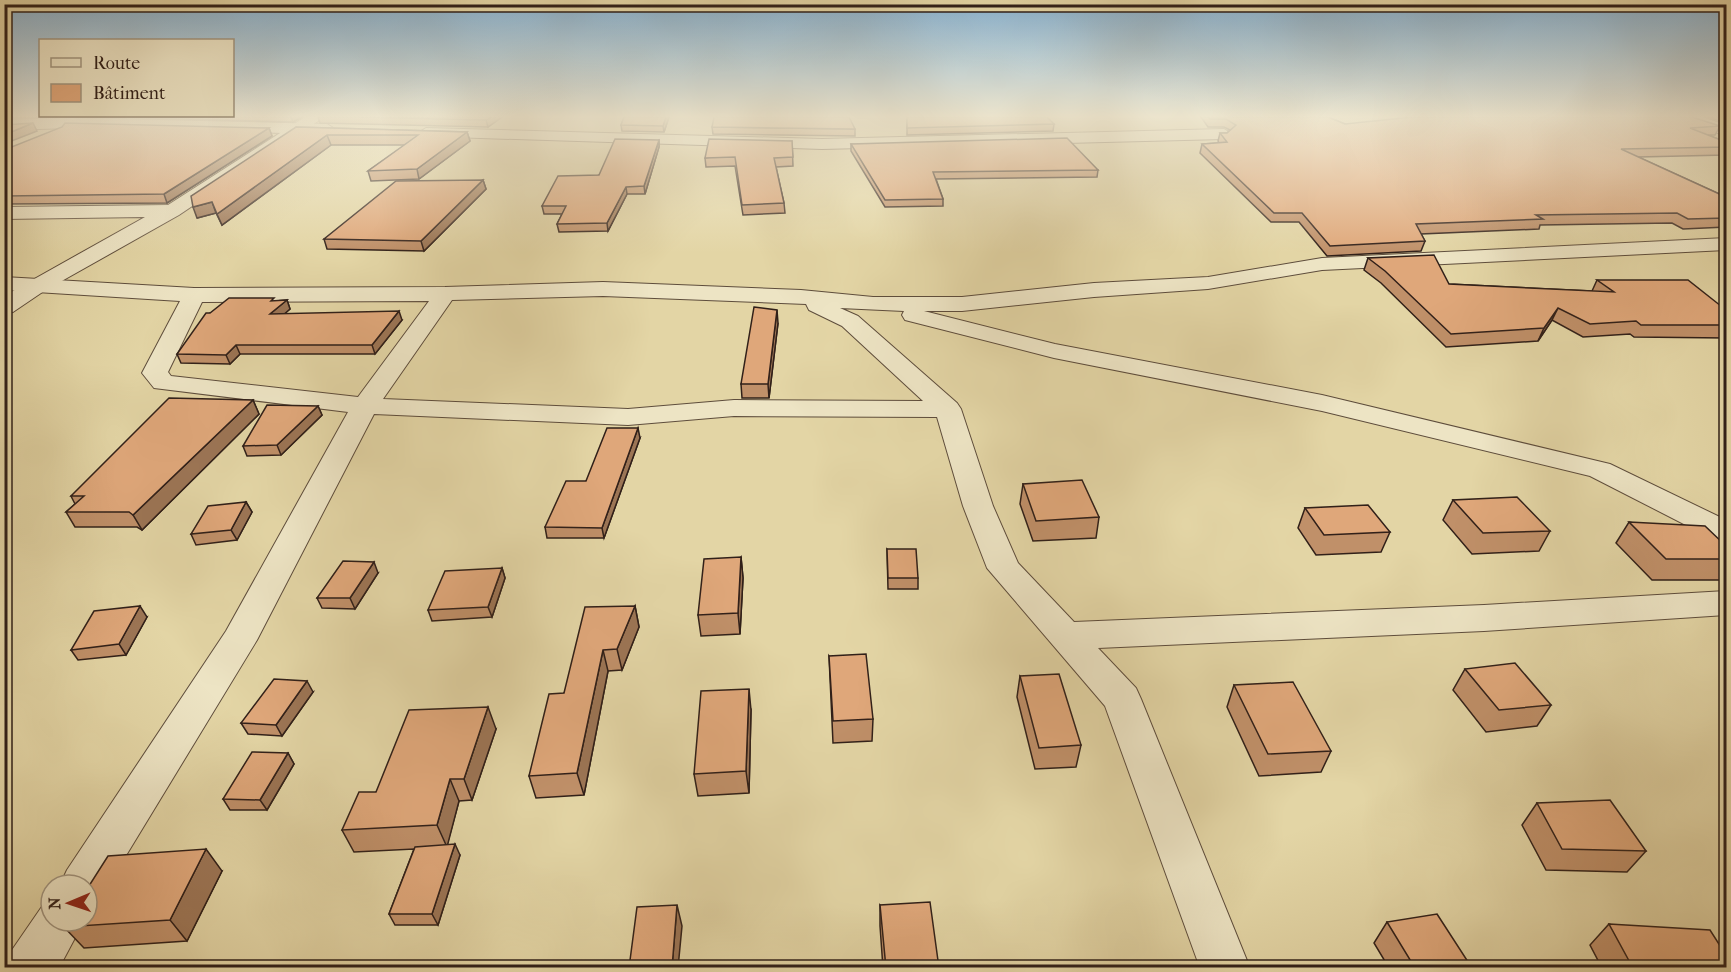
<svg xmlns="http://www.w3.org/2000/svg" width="1731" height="972" viewBox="0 0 1731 972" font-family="'IM FELL French Canon',serif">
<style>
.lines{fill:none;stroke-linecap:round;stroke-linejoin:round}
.minor-casing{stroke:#5e4d3c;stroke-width:2}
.tertiary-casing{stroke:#5e4d3c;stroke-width:2}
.secondary-casing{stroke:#312019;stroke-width:2}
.minor{fill:#ede4c4;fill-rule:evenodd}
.tertiary{fill:#ede4c4;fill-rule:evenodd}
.secondary{fill:#ede4c4;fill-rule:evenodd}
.wall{fill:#c09069;stroke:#312019;stroke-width:1.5}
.shaded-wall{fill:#9c7555;stroke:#312019;stroke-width:1.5}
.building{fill:#dfa77a;stroke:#312019;stroke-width:1.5}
</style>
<rect width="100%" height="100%" fill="#e3d5a5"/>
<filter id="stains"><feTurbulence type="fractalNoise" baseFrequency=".00333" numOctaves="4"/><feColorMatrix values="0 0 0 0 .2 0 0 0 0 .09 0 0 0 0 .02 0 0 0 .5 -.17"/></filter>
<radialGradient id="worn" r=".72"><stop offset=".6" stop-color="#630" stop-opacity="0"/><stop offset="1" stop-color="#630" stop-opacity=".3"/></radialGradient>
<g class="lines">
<g class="minor-casing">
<g id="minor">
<polygon points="72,118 327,124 335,129 327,134 72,128 4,130 4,120"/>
<polygon points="426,128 822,139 1224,129 1232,134 1224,139 822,149 421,136 418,133"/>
<path d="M 1726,238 L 1726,250 L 1322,270 L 1208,289 L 1094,297 L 962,311 L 924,311 L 1055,344 L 1322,395 L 1610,464 L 1726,520 L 1726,543 L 1715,540 L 1590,476 L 1322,411 L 1054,358 L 905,320 L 902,315 L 904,311 L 840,308 L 858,316 L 957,403 L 961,409 L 993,506 L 1018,563 L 1074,622 L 1484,605 L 1726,591 L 1726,615 L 1484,631 L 1098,648 L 1136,688 L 1141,699 L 1250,968 L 1200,968 L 1105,706 L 987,568 L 963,506 L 937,417 L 734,416 L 628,425 L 374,414 L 257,640 L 99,900 L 87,905 L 87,885 L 60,885 L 67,870 L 226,631 L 348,412 L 154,388 L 142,373 L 180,301 L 4,290 L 4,277 L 194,288 L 445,287 L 603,282 L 801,290 L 873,297 L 962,297 L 1094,283 L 1208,277 L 1322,258 ZM 603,296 L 806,304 L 809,310 L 842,326 L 923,401 L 734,400 L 628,409 L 383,399 L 452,300 ZM 429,301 L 358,397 L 171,376 L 168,372 L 202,302 Z"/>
<polygon points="51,902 51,921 84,921 59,968 5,968 12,950 43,905"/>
</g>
</g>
<g class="tertiary-casing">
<polygon id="tertiary" points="305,117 324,117 179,215 44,291 13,312 4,314 4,296 145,217 4,219 4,207 168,205"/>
</g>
<g class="secondary-casing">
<polygon id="secondary" points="1680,117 1702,117 1726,125 1726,136 1682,120"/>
</g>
<use href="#minor" class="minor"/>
<use href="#tertiary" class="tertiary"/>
<use href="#secondary" class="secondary"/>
</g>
<g class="wall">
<polygon points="4,117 49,117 4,118"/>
<polygon points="104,117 302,117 293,122"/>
<polygon points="318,117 502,117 488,127 320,123"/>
<polygon points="624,117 669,117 664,132 622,131 621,125"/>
<polygon points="907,117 1054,124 1053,131 907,135"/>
<polygon points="1201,117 1328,117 1345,124 1720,126 1715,135 1708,135 1726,142 1726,155 1638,157 1726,197 1726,227 1683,229 1672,223 1540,225 1539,229 1421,234 1425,241 1421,251 1327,256 1299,222 1271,222 1200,153 1202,144 1219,143 1218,141 1220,133 1227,133 1230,130 1224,127 1208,127"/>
<polygon points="1708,117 1726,117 1726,123"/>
<polygon points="296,127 467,132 470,141 419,179 371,181 368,171 405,145 331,145 222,225 216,213 197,218"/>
<polygon points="712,127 855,129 855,136 713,134"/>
<polygon points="269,128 272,136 167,203 4,204 4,150"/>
<polygon points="659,140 659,147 645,194 627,194 608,231 559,232 557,224 562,214 544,214 542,206 599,175"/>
<polygon points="792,141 793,166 776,167 784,203 785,213 743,215 735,166 706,167 705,158"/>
<polygon points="851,144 1098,170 1097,177 936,179 943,199 943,206 885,207 851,151"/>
<polygon points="483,180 486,189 424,251 327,249 324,239"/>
<polygon points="1368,258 1449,284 1592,291 1597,280 1726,310 1726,338 1634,337 1630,334 1583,337 1552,320 1538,341 1446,347 1381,283 1364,270"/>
<polygon points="287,300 290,309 284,314 402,320 375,354 240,354 230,364 181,363 177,354 210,313 275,301"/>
<polygon points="778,323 769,398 742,398 741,384"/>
<polygon points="253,400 259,414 142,530 137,527 75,527 66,512 75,504 71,496"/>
<polygon points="318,406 322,415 281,455 247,456 243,446"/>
<polygon points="640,438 604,538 547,538 545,527 586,481"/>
<polygon points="1023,484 1099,517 1096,538 1033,541 1020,504"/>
<polygon points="1453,500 1550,531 1539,551 1472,554 1443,520"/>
<polygon points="246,502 252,512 237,540 196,545 191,534"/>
<polygon points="1305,508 1390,532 1381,552 1316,555 1298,528"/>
<polygon points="1629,522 1726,546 1726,578 1725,580 1652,580 1616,543"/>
<polygon points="887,549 918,578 918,589 888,589"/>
<polygon points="741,557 743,578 740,634 701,636 698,615"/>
<polygon points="502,568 505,578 492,617 432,621 428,610"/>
<polygon points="378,573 355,609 322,608 317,598"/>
<polygon points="635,606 639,627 622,670 608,671 584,795 536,798 529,776 564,693"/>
<polygon points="147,617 126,655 78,660 71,650"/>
<polygon points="829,656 873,719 872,741 833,743"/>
<polygon points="1465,669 1551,705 1537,726 1486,732 1453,690"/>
<polygon points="1020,676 1081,745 1076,767 1035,769 1017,697"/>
<polygon points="1234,685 1331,751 1321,772 1259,776 1227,707"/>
<polygon points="313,692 282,736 248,734 241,723"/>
<polygon points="751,710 749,793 698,796 694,774"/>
<polygon points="496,729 472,800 459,801 447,845 460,855 438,925 395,925 389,914 414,849 354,852 342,830 376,792"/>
<polygon points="288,753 294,764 267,810 230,810 223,799"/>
<polygon points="1537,803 1646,851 1627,872 1546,870 1522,825"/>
<polygon points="222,871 187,941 84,948 64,927"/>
<polygon points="880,905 939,968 883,968 880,926"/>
<polygon points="1387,922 1472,968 1389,968 1374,943"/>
<polygon points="1609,924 1726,968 1602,968 1590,945"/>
</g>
<g class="shaded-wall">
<polygon points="291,117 302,117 293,122"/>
<polygon points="491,117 502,117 488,127 486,120"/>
<polygon points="666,117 669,117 664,132 663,126"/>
<polygon points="33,123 37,131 4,144 4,135"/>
<polygon points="269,128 272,136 167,203 164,194"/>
<polygon points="467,132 470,141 419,179 417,169"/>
<polygon points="327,135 331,145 222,225 217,214"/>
<polygon points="659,140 659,147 645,194 644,186"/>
<polygon points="483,180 486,189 424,251 421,241"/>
<polygon points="626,187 627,194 608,231 607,223"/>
<polygon points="212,202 216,213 197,218 193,207"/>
<polygon points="287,300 290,309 274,323 270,314"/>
<polygon points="1558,308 1552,320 1538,341 1544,328"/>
<polygon points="777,310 778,323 769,398 768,384"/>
<polygon points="399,311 402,320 375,354 372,345"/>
<polygon points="236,345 240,354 230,364 226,355"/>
<polygon points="253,400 259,414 142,530 133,515"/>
<polygon points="318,406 322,415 281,455 277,445"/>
<polygon points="638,428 640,438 604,538 602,528"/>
<polygon points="246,502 252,512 237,540 231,530"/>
<polygon points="741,557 743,578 740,634 738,613"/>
<polygon points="374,562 378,573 355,609 350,598"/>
<polygon points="502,568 505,578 492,617 488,607"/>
<polygon points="140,606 147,617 126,655 119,644"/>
<polygon points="635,606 639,627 622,670 617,649"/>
<polygon points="603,650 608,671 584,795 577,773"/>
<polygon points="307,681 313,692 282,736 276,725"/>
<polygon points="749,689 751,710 749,793 746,771"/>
<polygon points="488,707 496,729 472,800 464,779"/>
<polygon points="288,753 294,764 267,810 260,800"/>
<polygon points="450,779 459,801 447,847 437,825"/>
<polygon points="455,844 460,855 438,925 432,914"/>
<polygon points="206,849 222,871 187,941 170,920"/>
<polygon points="677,905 682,926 678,968 672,968"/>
</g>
<g class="building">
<polygon points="359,117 491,117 486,120"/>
<polygon points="624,117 666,117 663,126 621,125"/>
<polygon points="714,117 849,117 855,129 712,127"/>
<polygon points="907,117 1047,117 1054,124 907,128"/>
<polygon points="1208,117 1328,117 1345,124 1412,117 1692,117 1720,126 1690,128 1726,142 1726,147 1621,149 1726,197 1726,218 1688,219 1677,213 1536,215 1543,219 1416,224 1425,241 1330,246 1302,213 1274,213 1202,144 1227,142 1220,133 1227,133 1236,125 1226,119 1210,119"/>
<polygon points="33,123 4,135 4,125"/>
<polygon points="65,123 269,128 164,194 4,196 4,150 62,127"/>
<polygon points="296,127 467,132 417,169 368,171 418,135 327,135 217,214 212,202 193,207 191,196"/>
<polygon points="1067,138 1098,170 933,172 943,199 885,200 851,144"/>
<polygon points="615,139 659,140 644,186 626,187 607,223 557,224 566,206 542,206 558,176 599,175"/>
<polygon points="709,139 792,141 793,157 774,158 784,203 742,205 735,157 705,158"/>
<polygon points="483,180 421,241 324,239 396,181"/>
<polygon points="1434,255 1449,284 1614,292 1597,280 1688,280 1726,310 1726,325 1641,325 1636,321 1590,324 1558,308 1544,328 1451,334 1385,271 1368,258"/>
<polygon points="229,298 274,298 271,301 287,300 270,314 399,311 372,345 236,345 226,355 177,354 206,313 210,313"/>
<polygon points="754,307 777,310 768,384 741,384"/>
<polygon points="169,398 253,400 133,515 129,512 66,512 84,496 71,496"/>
<polygon points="267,405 318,406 277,445 243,446"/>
<polygon points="607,428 638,428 602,528 545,527 566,481 586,481"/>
<polygon points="1082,480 1099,517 1036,521 1023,484"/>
<polygon points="1517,497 1550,531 1483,533 1453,500"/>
<polygon points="246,502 231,530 191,534 208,506"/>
<polygon points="1368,505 1390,532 1324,535 1305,508"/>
<polygon points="1629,522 1705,526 1726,546 1726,559 1666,559"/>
<polygon points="887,549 916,549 918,578 888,578"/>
<polygon points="741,557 738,613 698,615 704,559"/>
<polygon points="343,561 374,562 350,598 317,598"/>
<polygon points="502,568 488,607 428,610 445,571"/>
<polygon points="140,606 119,644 71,650 94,611"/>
<polygon points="635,606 617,649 603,650 577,773 529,776 549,694 564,693 585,607"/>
<polygon points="866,654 873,719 833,721 829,656"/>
<polygon points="1515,663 1551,705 1499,710 1465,669"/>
<polygon points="1059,674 1081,745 1039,748 1020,676"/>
<polygon points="274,679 307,681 276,725 241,723"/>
<polygon points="1293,682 1331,751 1268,754 1234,685"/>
<polygon points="749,689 746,771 694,774 701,691"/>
<polygon points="488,707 464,779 450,779 437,825 342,830 359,792 376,792 409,710"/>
<polygon points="252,752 288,753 260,800 223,799"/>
<polygon points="1610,800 1646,851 1562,849 1537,803"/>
<polygon points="455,844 432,914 389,914 415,847"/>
<polygon points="206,849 170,920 64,927 67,921 87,921 87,889 108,856"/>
<polygon points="930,902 939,968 886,968 880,905"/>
<polygon points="677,905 672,968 629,968 637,907"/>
<polygon points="1437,914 1472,968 1415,968 1387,922"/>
<polygon points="1609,924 1710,930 1726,955 1726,968 1633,968"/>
</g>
<linearGradient id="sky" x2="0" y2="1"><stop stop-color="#89b4d3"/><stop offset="0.46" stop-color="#f2ecd6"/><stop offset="1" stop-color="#f2ecd6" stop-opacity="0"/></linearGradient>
<rect width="1731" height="253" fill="url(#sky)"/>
<rect width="1731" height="972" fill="none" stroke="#e3d5a5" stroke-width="24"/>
<rect x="6" y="6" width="1719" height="960" fill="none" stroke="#312019" stroke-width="3"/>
<rect x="12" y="12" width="1707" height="948" fill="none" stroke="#312019" stroke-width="1.5"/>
<rect x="39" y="39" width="195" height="78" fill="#ede4c4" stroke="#a29680" stroke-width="1.5"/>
<rect x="51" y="58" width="30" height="9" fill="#ede4c4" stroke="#a29680" stroke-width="1.5"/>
<text x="93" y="69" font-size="18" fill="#312019">Route</text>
<rect x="51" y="84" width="30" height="18" fill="#dfa77a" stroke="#a29680" stroke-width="1.5"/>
<text x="93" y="99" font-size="18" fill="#312019">Bâtiment</text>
<g transform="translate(69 903) rotate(268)"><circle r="28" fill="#ede4c4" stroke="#a29680" stroke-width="1.5"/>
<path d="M0-4.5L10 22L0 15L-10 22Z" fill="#8f2418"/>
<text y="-9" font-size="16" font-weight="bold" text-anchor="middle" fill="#312019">N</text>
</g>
<rect width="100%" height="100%" filter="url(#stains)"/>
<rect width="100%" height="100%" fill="url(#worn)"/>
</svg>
